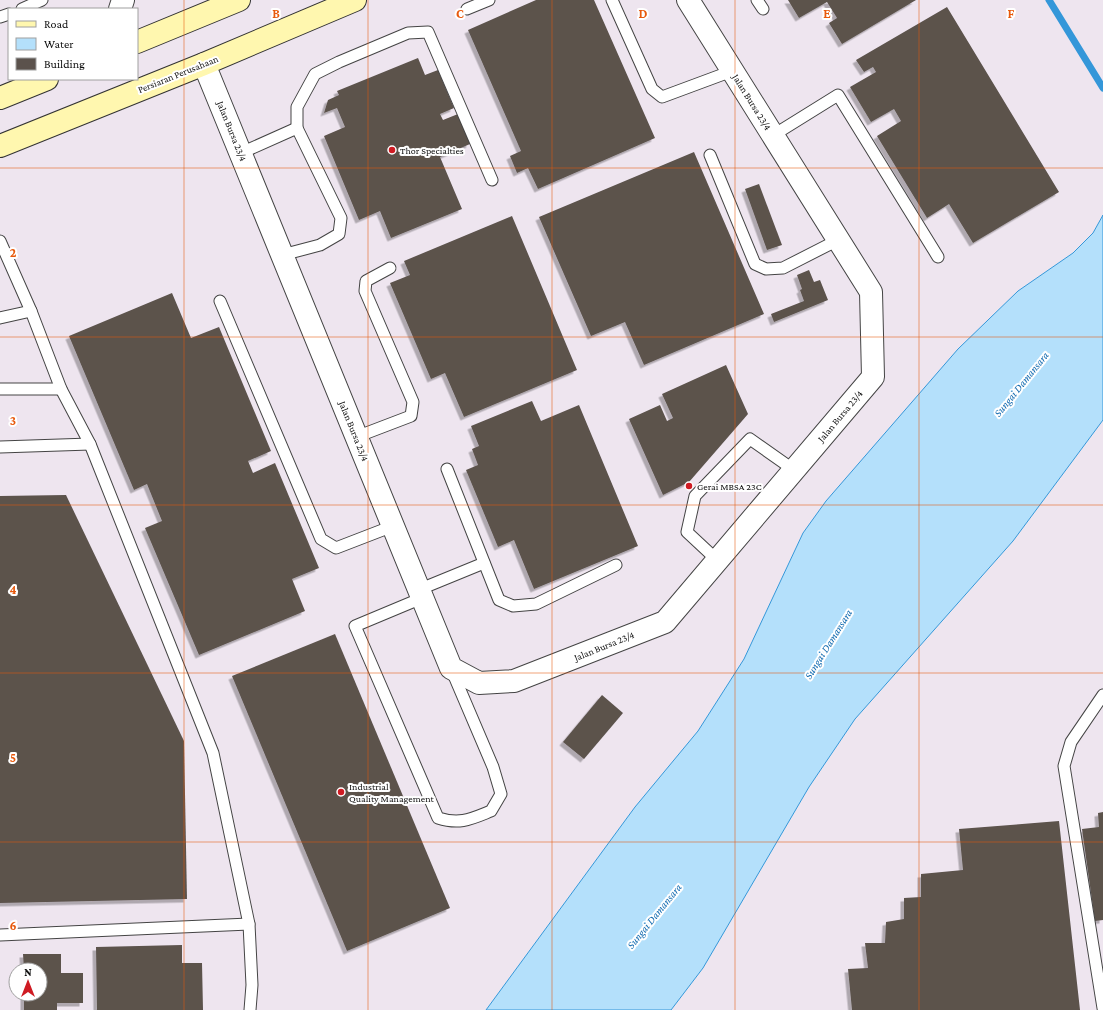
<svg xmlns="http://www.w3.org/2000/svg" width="1103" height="1010" viewBox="0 0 1103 1010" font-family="'Crimson Pro',serif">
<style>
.industrial{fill:#eee5ef;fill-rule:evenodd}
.water{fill:#b4e0fb;stroke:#3497d9}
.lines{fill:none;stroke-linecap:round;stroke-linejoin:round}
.stream{stroke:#3497d9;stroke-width:7}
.building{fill:#5b524c;filter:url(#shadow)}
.service-casing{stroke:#444;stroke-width:13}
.minor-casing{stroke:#444;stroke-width:24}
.tertiary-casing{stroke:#444;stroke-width:24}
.secondary-casing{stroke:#333;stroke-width:24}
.service{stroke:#fff;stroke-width:11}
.minor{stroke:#fff;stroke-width:22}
.tertiary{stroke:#fff;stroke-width:22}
.secondary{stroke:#fff7af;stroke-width:22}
.grid{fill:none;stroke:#e8590c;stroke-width:1;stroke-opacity:0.55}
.poi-dot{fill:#cf1b23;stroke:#fff;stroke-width:1.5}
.labels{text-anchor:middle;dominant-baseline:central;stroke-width:4;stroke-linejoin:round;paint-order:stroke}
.street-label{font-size:10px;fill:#111;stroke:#fff}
.poi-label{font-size:10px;fill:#111;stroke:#fff;text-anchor:start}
.water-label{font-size:11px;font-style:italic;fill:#0d68af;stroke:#fff}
.grid-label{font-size:13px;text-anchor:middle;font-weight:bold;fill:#e8590c;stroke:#fff;stroke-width:4;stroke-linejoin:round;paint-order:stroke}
</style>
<defs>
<filter id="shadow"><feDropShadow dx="-3.5" dy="3.5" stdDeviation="0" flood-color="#0004"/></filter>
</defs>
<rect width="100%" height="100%" fill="#fffdf4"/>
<g class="industrial">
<path d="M 0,0 L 1103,0 L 1103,215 L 1093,233 L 1073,253 L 1018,291 L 803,533 L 744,659 L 698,731 L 635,807 L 486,1010 L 0,1010 ZM 9,9 L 137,9 L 137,79 L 9,79 ZM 16,970 L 40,970 L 40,994 L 16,994 Z"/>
<polygon points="1103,420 1103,1010 671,1010 703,968 809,787 855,719 1013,541"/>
</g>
<polygon class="water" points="1103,215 1103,420 1013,541 855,719 809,787 703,968 671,1010 486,1010 635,807 698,731 744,659 803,533 826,501 958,349 1018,291 1073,253 1093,233"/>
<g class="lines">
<polyline class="stream" points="1049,0 1103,88"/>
</g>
<g class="building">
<polygon points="536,0 594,0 655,138 538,189 528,168 517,173 510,156 521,151 468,30"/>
<polygon points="788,0 916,0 842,44 829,23 837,18 827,2 799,18"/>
<polygon points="947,7 1059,192 973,243 949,204 927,218 877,136 901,121 894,109 871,122 850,87 876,72 873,67 864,72 856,60"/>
<polygon points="418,58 425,75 438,70 454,108 440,114 443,120 458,114 470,144 440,157 462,209 391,238 380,211 359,220 324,136 345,127 337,108 324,113 328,100 339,95 337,91"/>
<polygon points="694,152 764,314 644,365 625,322 591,336 539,217"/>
<polygon points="759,184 782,245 767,250 745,189"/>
<polygon points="512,216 577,370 464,417 445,373 431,379 390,283 410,275 404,261"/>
<polygon points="809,270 814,282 820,280 828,300 774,322 771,314 804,301 800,290 802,289 797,275"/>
<polygon points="172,293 191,338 219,327 271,451 248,461 253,473 275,463 319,568 292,579 305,611 199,655 145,528 162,521 147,484 134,490 69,336"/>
<polygon points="726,365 748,414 689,482 663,495 629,419 660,405 667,421 673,418 662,394"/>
<polygon points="532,401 541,421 579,405 638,546 534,589 514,540 498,547 466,470 478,465 472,449 479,446 471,426"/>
<polygon points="66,495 184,741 187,899 0,903 0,496"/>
<polygon points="335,634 450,908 347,951 232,676"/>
<polygon points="602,695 623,713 584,759 563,742"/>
<polygon points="1103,812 1103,920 1095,921 1082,829 1099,827 1098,813"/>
<polygon points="1059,821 1080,1010 852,1010 848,969 868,968 865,943 885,943 886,922 904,919 904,898 921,897 921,874 963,870 959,829"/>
<polygon points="182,945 182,963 202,963 203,1010 97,1010 96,947"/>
<polygon points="23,954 61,954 61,973 83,973 83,1003 57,1003 57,1010 24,1010 24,994 40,994 40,970 24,970"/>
</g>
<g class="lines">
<g class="service-casing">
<g id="service">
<polyline points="612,0 652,89 662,97 732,71"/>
<polyline points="757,0 763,9"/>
<polyline points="22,9 42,0"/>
<polyline points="467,9 489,0"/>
<polyline points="0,17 9,14"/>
<polyline points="772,136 838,95 938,257"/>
<polyline points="241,153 297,128"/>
<polyline points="710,155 755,264 766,269 783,268 838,240"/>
<polyline points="0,241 31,311 61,389 90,444 213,753 249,924 252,985 250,1010"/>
<polyline points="282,255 320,245 339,234 341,218 297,128 297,107 315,74 339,62 408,33 428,32 492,180"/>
<polyline points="220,301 321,539 336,548 393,526"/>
<polyline points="0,318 31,311"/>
<polyline points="0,389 61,389"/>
<polyline points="356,437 411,416 413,402 365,291 366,281 390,268"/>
<polyline points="0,447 90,444"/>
<polyline points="447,469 499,600 513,606 536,604 616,565"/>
<polyline points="717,560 687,532 695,496 750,439 794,470"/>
<polyline points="418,590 484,563"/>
<path d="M 422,598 L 355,626 L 438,818 C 460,825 471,819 491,811 L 501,794 L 493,767 L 452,671"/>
<polyline points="1103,695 1071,742 1064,766 1103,1008"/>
<polyline points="0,935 249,924"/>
</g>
</g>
<g class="minor-casing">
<polyline id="minor" points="204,64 451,668 479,683 514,681 665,622 873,377 871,292 688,0"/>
</g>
<g class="tertiary-casing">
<polyline id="tertiary" points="120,9 123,0"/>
</g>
<g class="secondary-casing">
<g id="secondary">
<polyline points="137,42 239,0"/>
<polyline points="0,98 47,79"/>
<polyline points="0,146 204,64 355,0"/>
</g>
</g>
<use href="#service" class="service"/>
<use href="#minor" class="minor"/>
<use href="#tertiary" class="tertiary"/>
<use href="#secondary" class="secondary"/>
</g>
<path class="grid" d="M 184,0 L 184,1010M 368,0 L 368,1010M 552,0 L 552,1010M 735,0 L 735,1010M 919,0 L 919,1010M 0,168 L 1103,168M 0,337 L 1103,337M 0,505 L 1103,505M 0,673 L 1103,673M 0,842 L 1103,842"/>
<g class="poi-dot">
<circle cx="392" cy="150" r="4"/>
<circle cx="689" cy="486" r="4"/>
<circle cx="341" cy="792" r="4"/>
</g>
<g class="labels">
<g class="street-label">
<text transform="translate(178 74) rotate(-22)">Persiaran Perusahaan</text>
<text transform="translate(752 102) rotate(58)">Jalan Bursa 23/4</text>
<text transform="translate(232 131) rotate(68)">Jalan Bursa 23/4</text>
<text transform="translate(840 416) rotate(-50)">Jalan Bursa 23/4</text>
<text transform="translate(354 431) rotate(68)">Jalan Bursa 23/4</text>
<text transform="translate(604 646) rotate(-22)">Jalan Bursa 23/4</text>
</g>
<g class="poi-label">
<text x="400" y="150">Thor Specialties</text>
<text x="697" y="486">Gerai MBSA 23C</text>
<text x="349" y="786">Industrial<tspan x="349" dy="12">Quality Management</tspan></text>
</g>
<g class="water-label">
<text transform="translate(1021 384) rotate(-51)">Sungai Damansara</text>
<text transform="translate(828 644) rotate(-58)">Sungai Damansara</text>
<text transform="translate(654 916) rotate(-51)">Sungai Damansara</text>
</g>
</g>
<g class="grid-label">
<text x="276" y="18">B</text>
<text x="460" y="18">C</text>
<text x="643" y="18">D</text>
<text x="827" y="18">E</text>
<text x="1011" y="18">F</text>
<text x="13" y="257">2</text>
<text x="13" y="425">3</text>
<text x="13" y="594">4</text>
<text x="13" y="762">5</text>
<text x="13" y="930">6</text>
</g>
<rect x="8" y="8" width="130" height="72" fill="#ffffff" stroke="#a0a0a0"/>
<rect x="16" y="21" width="20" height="6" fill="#fff7af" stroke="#a0a0a0"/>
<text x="44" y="28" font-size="12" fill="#111111">Road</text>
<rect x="16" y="38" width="20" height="12" fill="#b4e0fb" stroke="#a0a0a0"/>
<text x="44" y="48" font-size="12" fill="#111111">Water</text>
<rect x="16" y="58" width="20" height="12" fill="#5b524c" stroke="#a0a0a0"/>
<text x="44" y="68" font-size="12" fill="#111111">Building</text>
<g transform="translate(28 982)"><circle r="19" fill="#ffffff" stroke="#a0a0a0"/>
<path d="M0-3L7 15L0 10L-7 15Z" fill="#cf1b23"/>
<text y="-6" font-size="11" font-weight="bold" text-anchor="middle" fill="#111111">N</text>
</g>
</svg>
